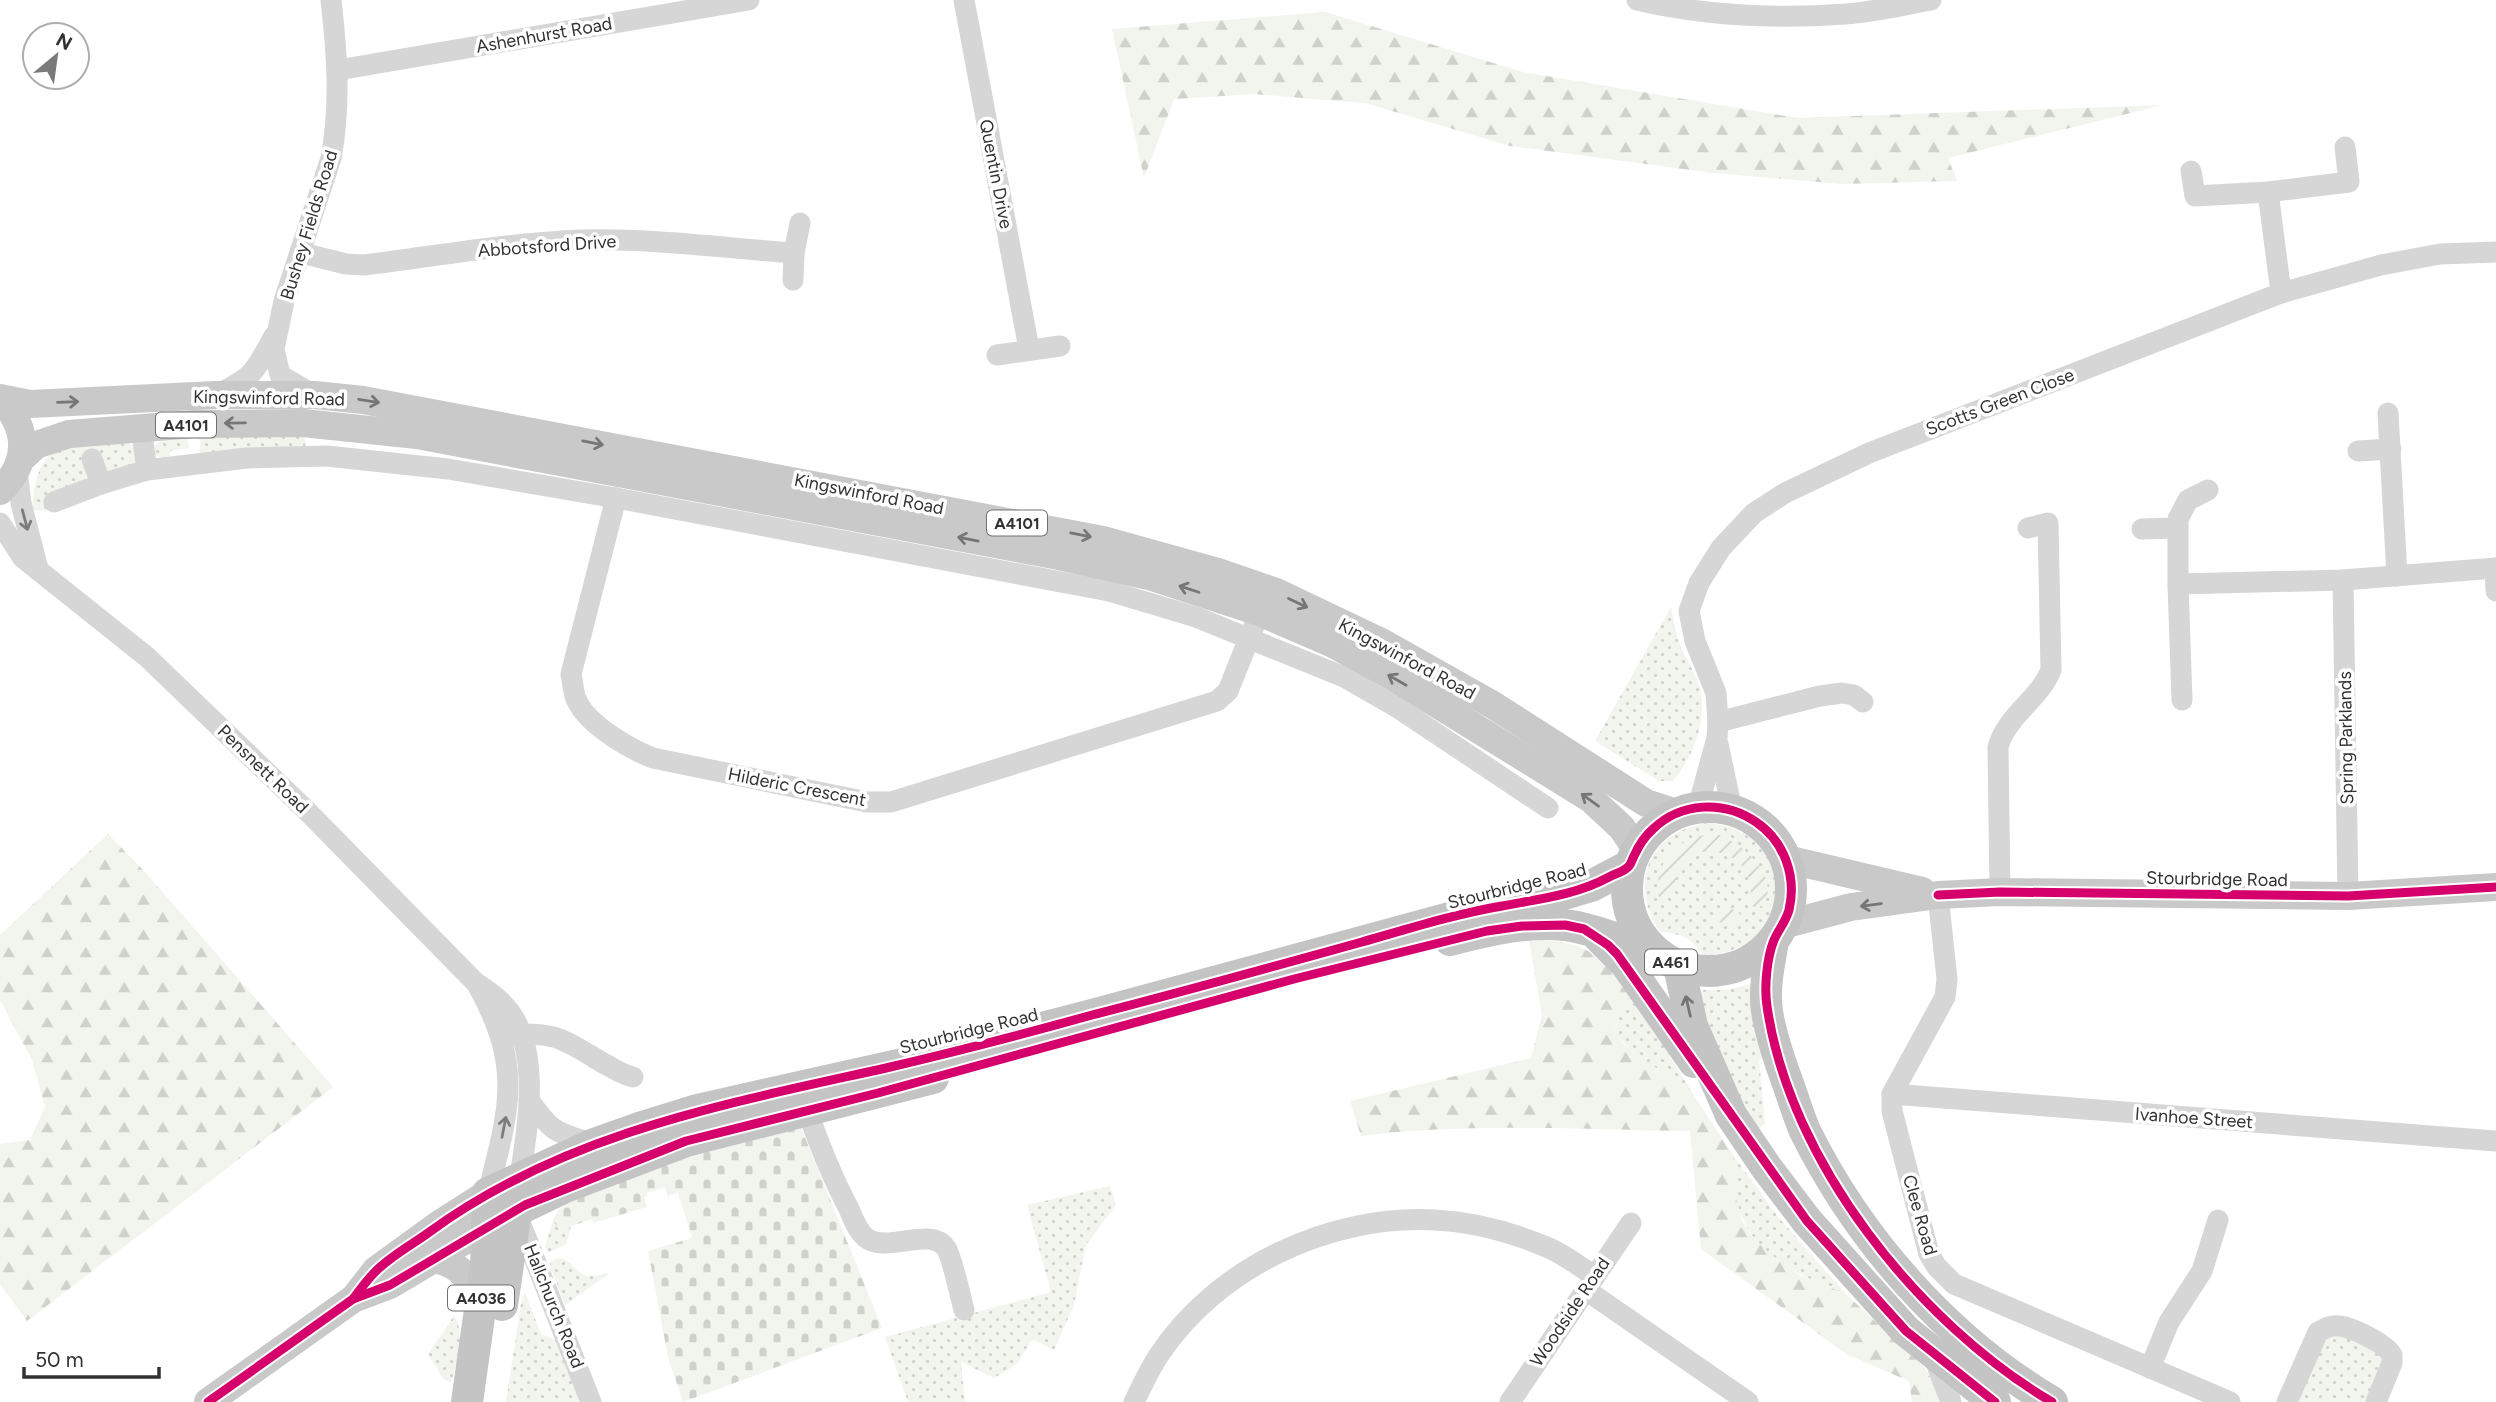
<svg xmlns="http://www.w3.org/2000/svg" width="2496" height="1402" viewBox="0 0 2496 1402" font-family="Figtree,sans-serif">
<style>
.grass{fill:url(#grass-dots)}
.forest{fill:url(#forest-firs)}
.cemetery{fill:url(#cemetery-stones)}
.garden{fill:url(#garden-furrows)}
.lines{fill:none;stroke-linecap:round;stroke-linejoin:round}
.minor{stroke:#d6d6d6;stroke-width:21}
.major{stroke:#c9c9c9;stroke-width:28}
.highway{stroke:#c4c4c4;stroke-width:32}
.cycleway-casing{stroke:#fff;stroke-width:13}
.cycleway{stroke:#d6006c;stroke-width:9}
.oneway{stroke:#767676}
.oneway2{stroke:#7c7c7c}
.oneway3{stroke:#747474}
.labels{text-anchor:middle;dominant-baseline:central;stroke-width:7;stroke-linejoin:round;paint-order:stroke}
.shield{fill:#fff;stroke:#707070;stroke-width:2}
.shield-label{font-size:16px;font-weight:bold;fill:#323232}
.street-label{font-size:18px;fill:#323232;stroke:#fff}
</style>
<defs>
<pattern id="grass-dots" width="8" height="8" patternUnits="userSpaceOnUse" patternTransform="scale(1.75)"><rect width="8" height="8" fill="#f1f5ed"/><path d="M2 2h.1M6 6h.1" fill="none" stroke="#cfd2cc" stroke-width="1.8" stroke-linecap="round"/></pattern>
<pattern id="forest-firs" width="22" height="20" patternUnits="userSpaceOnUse" patternTransform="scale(1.75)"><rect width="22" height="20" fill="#f1f5ed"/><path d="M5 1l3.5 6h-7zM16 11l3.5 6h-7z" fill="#cfd2cc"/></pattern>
<pattern id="cemetery-stones" width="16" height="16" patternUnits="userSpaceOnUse" patternTransform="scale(1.75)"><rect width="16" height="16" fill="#f1f5ed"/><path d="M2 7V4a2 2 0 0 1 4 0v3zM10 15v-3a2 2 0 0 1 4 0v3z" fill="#cfd2cc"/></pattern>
<pattern id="garden-furrows" width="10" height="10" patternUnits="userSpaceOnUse" patternTransform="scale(1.75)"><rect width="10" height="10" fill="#f1f5ed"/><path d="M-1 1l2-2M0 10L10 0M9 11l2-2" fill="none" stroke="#cfd2cc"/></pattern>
</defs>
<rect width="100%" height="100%" fill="#fff"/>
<g class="grass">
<polygon points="304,432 306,448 201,455 199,435"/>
<polygon points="187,435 189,448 170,451 170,461 163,460 155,454 155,446 164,438"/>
<path d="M 129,442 C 138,455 137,461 128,473 L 88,473 L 83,483 L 46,498 L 47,511 L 33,510 C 32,486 39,453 67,446 C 86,442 110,444 129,442 Z"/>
<path d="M 1671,607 C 1674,621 1676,636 1682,649 C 1687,662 1697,676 1700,689 C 1707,722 1693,757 1673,781 L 1659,781 L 1595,741 Z"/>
<path d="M 1706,823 C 1802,829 1799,954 1703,955 C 1688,935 1684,935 1660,932 C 1628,884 1648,833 1706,823 Z"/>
<polygon points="1752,984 1766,1056 1759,1059 1765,1124 1758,1129 1735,1094 1719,1064 1699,994 1702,990 1727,990"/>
<path d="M 1630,989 L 1691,1091 C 1664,1072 1632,1059 1615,1030 Z"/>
<path d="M 1733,1155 L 1779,1218 L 1846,1294 C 1798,1276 1743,1250 1735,1193 C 1733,1181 1734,1168 1733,1155 Z"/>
<polygon points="1110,1186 1116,1205 1086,1245 1074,1305 1054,1350 1032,1339 1017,1364 994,1378 961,1362 965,1402 908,1402 885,1337 1051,1292 1027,1205"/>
<polygon points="553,1221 554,1224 566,1228 571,1226 566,1244 548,1253 545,1246"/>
<path d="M 558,1258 C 574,1260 574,1273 587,1276 C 594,1277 603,1274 610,1273 L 565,1305 L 550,1266 L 550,1263 Z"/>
<polygon points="525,1293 541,1334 560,1342 584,1402 506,1402 522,1297"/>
<path d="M 454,1316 C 466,1332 457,1364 451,1382 L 444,1380 L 428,1354 Z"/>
<polygon points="2337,1333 2380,1350 2383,1364 2368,1402 2297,1402 2325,1338"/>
</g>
<g class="forest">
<polygon points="1325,12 1523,72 1798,118 2163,105 1948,158 1957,181 1841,184 1713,173 1510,146 1365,103 1254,94 1174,99 1144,178 1112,29"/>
<polygon points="108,834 144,871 333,1087 27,1321 0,1284 0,1144 30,1140 45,1107 32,1060 0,1000 0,935"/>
<path d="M 1541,940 C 1590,943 1597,956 1630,989 C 1630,1004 1619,1014 1615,1029 L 1622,1042 L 1634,1053 L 1691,1091 L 1733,1155 L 1735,1193 L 1742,1221 L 1756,1241 L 1776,1259 L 1800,1275 L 1846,1294 L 1923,1366 L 1934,1383 L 1942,1402 L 1912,1402 L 1909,1381 L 1848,1355 L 1701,1249 L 1690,1131 C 1581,1130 1470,1122 1361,1136 L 1350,1101 L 1531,1058 L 1542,1015 L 1529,941 Z"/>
</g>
<polygon class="cemetery" points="800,1125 882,1328 683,1402 668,1357 648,1251 692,1238 678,1193 668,1196 665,1187 647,1193 647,1196 644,1197 647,1207 593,1223 592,1219 566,1228 557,1227 553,1221 557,1212 569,1201 688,1156"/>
<g class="garden">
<path d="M 1715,834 C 1742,840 1789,884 1757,910 L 1751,904 C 1751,892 1751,877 1743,867 C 1730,850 1697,845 1683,862 C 1673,875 1678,891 1662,899 L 1658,896 C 1653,860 1681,835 1715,834 Z"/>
<polygon points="1724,908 1736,910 1740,914 1737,921 1732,925 1715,921 1716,913"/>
</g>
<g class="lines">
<g class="minor">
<polyline points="964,0 1029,349"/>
<path d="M 1637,0 C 1705,16 1776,19 1846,14 C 1874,12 1903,5 1931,0"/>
<polyline points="338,70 749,0"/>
<polyline points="2191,171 2195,196 2268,192 2349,182 2345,147"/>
<polyline points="2268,192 2281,293"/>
<path d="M 302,253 L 346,264 L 364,265 C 436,256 509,243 581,240 C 652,238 724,248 794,253"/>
<polyline points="793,280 794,253 800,223"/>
<polyline points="997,355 1060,346"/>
<path d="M 218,394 C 256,375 254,372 274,336"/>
<path d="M 314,395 L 280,375 L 274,349 L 284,301 L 331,158 C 341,105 337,53 331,0"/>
<polyline points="2388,413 2397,576"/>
<polyline points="141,428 147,470"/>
<polyline points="2358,451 2391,449"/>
<polyline points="92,459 101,484"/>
<polyline points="17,470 21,503 38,569"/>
<path d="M 616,498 L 571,674 C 573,682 573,694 577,701 C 588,725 630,749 653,758 L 867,802 L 891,802 L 1217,701 L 1228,691 L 1254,626"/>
<polyline points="54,502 101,484 147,470 247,458 327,456 448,469 616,498 1109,591 1196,617 1344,677 1398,708 1548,808"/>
<path d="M 0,523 L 23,558 L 147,657 L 307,811 L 476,983 C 485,989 495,995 502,1003 C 544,1043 527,1128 520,1178"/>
<polyline points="2142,529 2177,528"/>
<polyline points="2495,568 2496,591"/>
<polyline points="2343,580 2348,896"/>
<polyline points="2178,584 2178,519 2188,500 2208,490"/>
<polyline points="2182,700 2178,584 2343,580 2496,568"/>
<polyline points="1718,722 1820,696 1842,693 1854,695 1863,702"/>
<polyline points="1718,744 1732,810"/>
<polyline points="1698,807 1717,738 1718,722 1716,693 1695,641 1689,611 1699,583 1721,548 1754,513 1785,493 1869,453 2281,293 2381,265 2440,254 2496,252"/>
<path d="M 2000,892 L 1998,747 C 2007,715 2039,700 2051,670 L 2048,523 L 2028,528"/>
<polyline points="1938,895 1947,979 1945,997 1892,1094 1892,1111 1929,1254 1937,1267 1954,1284 2230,1402"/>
<path d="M 479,988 C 523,1068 509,1109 488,1193"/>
<path d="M 510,1036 C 553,1029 568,1042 603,1063 C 613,1068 623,1075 633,1077"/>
<polyline points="1892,1094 2496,1141"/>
<path d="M 529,1100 C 553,1134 556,1132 594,1144"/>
<path d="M 807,1110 C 819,1144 832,1177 849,1209 C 853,1218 857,1230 865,1237 C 886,1255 930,1225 946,1248 C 952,1256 961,1299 964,1310"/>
<polyline points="516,1212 591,1402"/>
<polyline points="1586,1290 1748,1402"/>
<polyline points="1933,1355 1951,1402"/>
<polyline points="2150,1368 2169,1322 2202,1271 2218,1220"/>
<path d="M 1134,1402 C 1142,1386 1149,1370 1159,1355 C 1217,1267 1331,1214 1435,1220 C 1474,1222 1514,1233 1549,1248 C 1565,1255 1580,1267 1595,1276"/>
<polyline points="1510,1402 1631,1223"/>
<path d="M 2287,1402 L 2318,1332 C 2325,1328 2331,1325 2339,1326 C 2352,1327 2386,1344 2392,1355 L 2392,1363 L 2376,1402"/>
</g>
<g class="major">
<polyline points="0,398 30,404 216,395 315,395 363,400 1103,540 1218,572 1276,592 1383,643 1493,705 1646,803 1677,813"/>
<path d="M 0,399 C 29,427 30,462 0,491"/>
<polyline points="21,459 36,445 69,434 194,424 303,423 417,435 1059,556 1149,576 1259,612 1333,644 1395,678 1591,799 1622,828 1636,849"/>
<polyline points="1786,859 1922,891"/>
<polyline points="1783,925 1851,907 1938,895 2000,892 2348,896 2496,887"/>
<path d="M 435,1259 C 466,1266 471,1282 479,1311"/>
<polyline points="355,1297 376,1270 438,1225 488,1193"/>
<polyline points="208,1402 353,1299 390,1285 504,1217"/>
</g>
<g class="highway">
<circle cx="1709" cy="889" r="82"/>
<polyline points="1599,937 1626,964 1694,1062"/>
<path d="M 1450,940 C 1492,929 1541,917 1585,929 C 1609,935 1633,945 1657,954"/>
<path d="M 1773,941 C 1770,960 1765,980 1766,999 C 1766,1022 1779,1059 1787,1081 C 1793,1097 1798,1115 1805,1131 C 1859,1240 1947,1340 2052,1402"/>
<polyline points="1679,966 1692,1026 1731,1115 1766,1167 1807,1221 1906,1331 1995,1402"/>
<polyline points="515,1211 565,1187 686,1141 933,1078"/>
<polyline points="502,1305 519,1190"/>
<polyline points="467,1402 486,1267 488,1193 594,1144 639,1128 697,1110 911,1062 1092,1015 1483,909 1561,895 1591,886 1629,866"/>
</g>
<g class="cycleway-casing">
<g id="cycleway">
<polyline points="1938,895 2000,892 2348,896 2496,887"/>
<path d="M 353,1299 C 360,1290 366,1281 374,1273 C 389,1257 410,1246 428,1233 C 564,1133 725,1104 886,1068 C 955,1052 1024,1034 1092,1015 C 1182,992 1272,967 1362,942 C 1408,929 1455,914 1502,906 C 1539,899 1576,895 1609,877 C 1616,873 1624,872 1629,866 C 1632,863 1632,859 1634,856 C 1638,847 1645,836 1653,829 C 1681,802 1724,800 1756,822 C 1784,841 1797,876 1789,910 C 1786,921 1779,929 1774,940 C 1767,957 1764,987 1767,1006 C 1789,1161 1919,1324 2052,1402"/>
<polyline points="208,1402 353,1299 390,1285 525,1205 686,1141 878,1093 1294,979 1487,931 1522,926 1565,925 1584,929 1608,945 1617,954 1807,1221 1906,1331 1995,1402"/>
</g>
</g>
<use href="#cycleway" class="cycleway"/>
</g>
<defs><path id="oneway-shaft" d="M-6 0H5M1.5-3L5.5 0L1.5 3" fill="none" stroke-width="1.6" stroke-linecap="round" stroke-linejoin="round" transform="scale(1.75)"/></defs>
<g class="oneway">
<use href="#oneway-shaft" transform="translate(369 401) rotate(9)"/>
<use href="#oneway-shaft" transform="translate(68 402) rotate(-2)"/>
<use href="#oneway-shaft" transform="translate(235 423) rotate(179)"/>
<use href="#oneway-shaft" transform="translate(593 443) rotate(11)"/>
<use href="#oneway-shaft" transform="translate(1081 535) rotate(11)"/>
<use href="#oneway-shaft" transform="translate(968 539) rotate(-169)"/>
<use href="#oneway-shaft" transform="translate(1189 589) rotate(-162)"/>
<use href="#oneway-shaft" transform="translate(1298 603) rotate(25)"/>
<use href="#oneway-shaft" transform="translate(1397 680) rotate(-150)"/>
<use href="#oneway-shaft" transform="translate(1590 800) rotate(-144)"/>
<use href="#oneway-shaft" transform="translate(1871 905) rotate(172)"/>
</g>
<g class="oneway2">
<use href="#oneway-shaft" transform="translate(25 520) rotate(75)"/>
<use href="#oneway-shaft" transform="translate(504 1127) rotate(-79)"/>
</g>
<use class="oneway3" href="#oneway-shaft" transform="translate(1688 1006) rotate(-103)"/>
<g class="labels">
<g class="shield">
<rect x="156" y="412.5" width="60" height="25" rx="5"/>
<rect x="987" y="510.5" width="60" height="25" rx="5"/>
<rect x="1645" y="949.5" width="52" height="25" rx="5"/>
<rect x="448" y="1285.5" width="66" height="25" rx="5"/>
</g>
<g class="shield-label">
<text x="186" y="425">A4101</text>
<text x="1017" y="523">A4101</text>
<text x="1671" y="962">A461</text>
<text x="481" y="1298">A4036</text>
</g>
<g class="street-label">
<text transform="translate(544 35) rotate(-10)">Ashenhurst Road</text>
<text transform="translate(996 174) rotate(79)">Quentin Drive</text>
<text transform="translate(309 225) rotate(-73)">Bushey Fields Road</text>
<text transform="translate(547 246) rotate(-4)">Abbotsford Drive</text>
<text transform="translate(269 398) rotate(1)">Kingswinford Road</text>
<text transform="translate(2000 402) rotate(-21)">Scotts Green Close</text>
<text transform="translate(869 494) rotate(11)">Kingswinford Road</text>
<text transform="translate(1407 659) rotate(28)">Kingswinford Road</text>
<text transform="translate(2346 738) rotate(-91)">Spring Parklands</text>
<text transform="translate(263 769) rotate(44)">Pensnett Road</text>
<text transform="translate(797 787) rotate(11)">Hilderic Crescent</text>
<text transform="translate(2217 879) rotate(1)">Stourbridge Road</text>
<text transform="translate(1517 886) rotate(-14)">Stourbridge Road</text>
<text transform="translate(969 1031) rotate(-14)">Stourbridge Road</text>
<text transform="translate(2194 1118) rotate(4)">Ivanhoe Street</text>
<text transform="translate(1920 1215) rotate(74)">Clee Road</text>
<text transform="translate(554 1306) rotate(68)">Hallchurch Road</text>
<text transform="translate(1570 1312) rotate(-56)">Woodside Road</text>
</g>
</g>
<g transform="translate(56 56) rotate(29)"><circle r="33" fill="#ffffff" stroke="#adadad" stroke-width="2"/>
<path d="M0-5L12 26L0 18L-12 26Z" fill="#7a7a7a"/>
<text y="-10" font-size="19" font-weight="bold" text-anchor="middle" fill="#323232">N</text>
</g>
<path d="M24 1367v10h135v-10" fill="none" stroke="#323232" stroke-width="3.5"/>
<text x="35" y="1367" font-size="21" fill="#323232" stroke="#ffffff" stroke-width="5" paint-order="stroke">50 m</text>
</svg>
